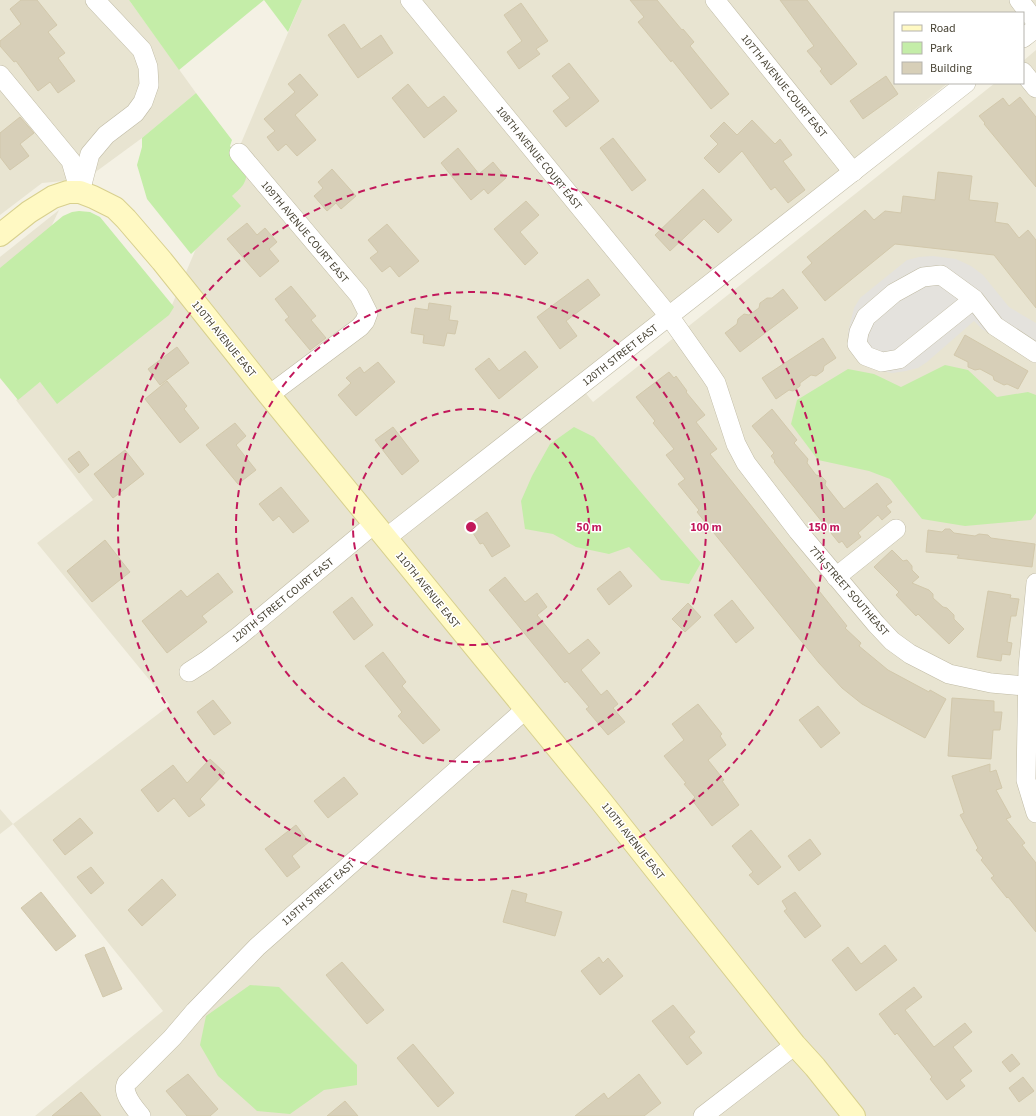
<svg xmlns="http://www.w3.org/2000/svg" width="1036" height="1116" viewBox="0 0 1036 1116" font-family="'Source Sans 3',sans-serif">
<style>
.residential{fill:#e8e4d1}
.green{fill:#c4eda8}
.parking{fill:#e4e2dd}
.building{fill:#d7cfb8;stroke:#d2c8ab}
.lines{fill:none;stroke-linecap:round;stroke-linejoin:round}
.street-casing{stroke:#c0bba5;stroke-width:20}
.secondary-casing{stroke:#d8d08e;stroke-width:24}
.street{stroke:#fff;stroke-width:19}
.secondary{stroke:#fff9c3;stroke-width:22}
.ring{fill:none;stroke:#c2185b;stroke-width:2;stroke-dasharray:7 5}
.labels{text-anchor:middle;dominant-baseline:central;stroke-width:3;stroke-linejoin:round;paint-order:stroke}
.street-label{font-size:11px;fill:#474233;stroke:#fff}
.centre{fill:#c2185b;stroke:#fff;stroke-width:2}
.ring-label{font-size:12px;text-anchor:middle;font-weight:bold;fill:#c2185b;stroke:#fff;stroke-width:3;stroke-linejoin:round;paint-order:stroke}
</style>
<rect width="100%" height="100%" fill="#f4f1e4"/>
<g class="residential">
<polygon points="0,0 129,0 196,93 142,138 86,179 42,183 0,215"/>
<polygon points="302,0 1036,0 1036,13 1023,23 1023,13 895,13 895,83 948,83 756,237 574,379 593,402 995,83 1023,83 1023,61 1036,50 1036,1116 35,1116 163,1011 13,824 0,834 0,809 13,824 170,705 37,543 93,500 16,400 40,382 56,402 169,312"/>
<polygon points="59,210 0,336 0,257"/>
</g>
<g class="green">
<polygon points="129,0 302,0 288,32 264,0 179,70"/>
<path d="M 196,93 L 232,140 L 230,146 C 238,156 253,171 243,185 C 240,189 235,193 232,196 L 241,206 L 191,254 L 147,199 L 137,165 L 142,147 L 142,138 Z"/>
<polygon points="79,211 90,212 100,217 174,307 169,315 57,404 40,382 18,400 0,378 0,268 63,216 72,212"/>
<polygon points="945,365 968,370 997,397 1028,392 1036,395 1036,513 1031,520 965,526 922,519 890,479 869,471 818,460 791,424 797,400 848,369 874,374 901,387"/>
<polygon points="574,427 594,437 701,563 689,584 661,580 629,547 609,554 576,547 553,534 525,529 521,501 532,476 550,444"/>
<polygon points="250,985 279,987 357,1065 357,1085 324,1090 290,1114 257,1111 218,1076 200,1045 206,1016"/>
</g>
<polygon class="parking" points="933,256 956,259 971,266 983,275 1009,307 1036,323 1036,361 982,329 974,321 927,362 918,368 906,371 892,373 881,371 869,367 850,345 848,332 854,308 860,298 907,260 919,257"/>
<g class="building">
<polygon points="21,0 37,0 57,25 48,32 65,53 58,58 75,81 58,93 50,82 38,91 16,61 14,62 0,46 0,41 21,24 10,9"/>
<polygon points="630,0 657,0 682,30 683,29 694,42 690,46 729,94 711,109 672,60 671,62 638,22 644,17"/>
<polygon points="780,0 807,0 857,64 831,85 820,71 822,69 807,51 814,46"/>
<polygon points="521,3 548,41 536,49 540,54 519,69 507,52 522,41 504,15"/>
<polygon points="344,24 361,49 381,35 393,53 358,78 328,35"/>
<polygon points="569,63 599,101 566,127 553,111 570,98 552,76"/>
<polygon points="300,74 318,95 295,115 316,140 297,156 286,144 278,151 273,145 267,137 275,131 264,119 295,92 288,84"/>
<polygon points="886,76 898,94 863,119 850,101"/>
<polygon points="408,84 428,108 444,96 457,111 424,138 392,98"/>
<polygon points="1020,97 1036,117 1036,187 984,124 985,123 979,116 1003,98 1009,106"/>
<polygon points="20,117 34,133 20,144 29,156 10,170 0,157 0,133"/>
<polygon points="752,120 775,144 780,139 792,155 783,161 805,190 788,203 775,187 771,190 742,151 719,173 704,158 718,144 710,136 724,122 737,135"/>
<polygon points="613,138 646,180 632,191 600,148"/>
<polygon points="458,148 479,174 493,162 506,178 488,194 484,189 471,200 441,163"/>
<polygon points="332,169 356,196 341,209 336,203 327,211 314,196 323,188 318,182"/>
<polygon points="938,172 972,176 969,200 998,203 995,222 1008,224 1019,238 1028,230 1036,240 1036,308 994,255 895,244 825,301 802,272 812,263 807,257 865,210 874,220 885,211 901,213 903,196 935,200"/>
<polygon points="703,189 732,220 718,233 704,219 670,251 655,235"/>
<polygon points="526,201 539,215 520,232 538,253 525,265 494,229"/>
<polygon points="247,223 257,235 265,228 277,242 269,249 279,261 260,277 227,239"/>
<polygon points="387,224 419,261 399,277 390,266 382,272 370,258 378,252 368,240"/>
<polygon points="588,279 600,295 566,321 577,336 560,349 537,317"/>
<polygon points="291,286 316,316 311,320 326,338 310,350 285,320 289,317 275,299"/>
<polygon points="783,289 798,308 740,352 725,333 737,324 738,319 744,314 749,315 759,308 760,303 767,298 772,298"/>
<polygon points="429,303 451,306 449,320 458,321 455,334 447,333 444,346 423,343 424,335 411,333 415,308 428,310"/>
<polygon points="965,335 1028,371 1018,389 1007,384 1004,385 994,380 993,376 980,369 975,370 968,367 968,362 954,355"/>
<polygon points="823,338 836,358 824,366 823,371 816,376 811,375 800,383 800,386 793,391 789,390 776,399 762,378"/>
<polygon points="177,347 189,363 160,385 148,369"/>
<polygon points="525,351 538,367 499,399 475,369 489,358 499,371"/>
<polygon points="378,362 395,382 356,416 338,395 351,383 346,378 353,372 360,367 364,373"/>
<polygon points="669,372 674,378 676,376 687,391 686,392 705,415 696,422 717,449 710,454 847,626 845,628 861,643 859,646 888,670 929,692 930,690 946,699 925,738 862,704 842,688 819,663 697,512 699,510 678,484 685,479 666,455 674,449 653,423 655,421 636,397"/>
<polygon points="167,381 187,406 184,409 199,428 180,443 145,399"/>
<polygon points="772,409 797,440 794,443 808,459 807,463 816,475 821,476 826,481 825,485 844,509 877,483 892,502 886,506 891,512 882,520 878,515 858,533 861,537 847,548 842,541 839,543 774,462 775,461 771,456 774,453 752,426"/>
<polygon points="235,423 246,436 236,445 256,470 238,484 206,445"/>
<polygon points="393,427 419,461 402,475 375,440"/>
<polygon points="125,450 144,474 113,498 94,474"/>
<polygon points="79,451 89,465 79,473 68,459"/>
<polygon points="281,487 309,521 293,533 279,516 273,521 259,504"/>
<polygon points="487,512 510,546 492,557 483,543 480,544 468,525"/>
<polygon points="945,529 950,529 954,533 975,536 979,534 988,535 991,538 1035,544 1032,567 957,558 959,555 926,552 928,530 942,532"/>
<polygon points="105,540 130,572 92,602 67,571"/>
<polygon points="892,550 903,561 907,560 912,566 912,570 919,577 912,583 929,590 933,594 933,598 943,607 947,608 954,615 954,619 964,629 949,644 918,614 916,616 896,595 899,592 874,567"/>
<polygon points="620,571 632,586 609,605 597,589"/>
<polygon points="218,573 233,592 202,616 207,622 167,653 142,621 181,590 187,597"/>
<polygon points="505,577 525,602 537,593 547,607 537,615 569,654 588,639 600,653 581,670 601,695 607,690 618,704 613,708 625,722 608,735 586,709 589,707 567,681 565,683 489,590"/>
<polygon points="988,591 1011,595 1010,598 1019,599 1016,616 1011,616 1009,628 1007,642 1012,643 1010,655 1002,654 1001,661 977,657"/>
<polygon points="352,597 373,625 354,640 333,612"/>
<polygon points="732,600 754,628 736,643 714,615"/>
<polygon points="688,603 701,617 685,632 672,619"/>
<polygon points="383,652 406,682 402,686 440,730 423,744 398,716 402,712 365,666"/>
<polygon points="952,698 994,701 994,712 1002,712 1000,730 993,730 991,759 948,756"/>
<polygon points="213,700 231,723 214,735 197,712"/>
<polygon points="698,704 722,734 720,736 726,745 708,760 724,780 722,781 739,805 712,826 692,800 695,797 684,784 686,783 664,756 684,740 672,724"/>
<polygon points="818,706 840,733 821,748 799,720"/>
<polygon points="210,759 225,773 200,799 205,805 189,817 174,798 158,812 141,790 173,765 187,783"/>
<polygon points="990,764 990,772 996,770 1002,788 996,790 1011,817 1006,819 1025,843 1022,845 1036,863 1036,932 1008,897 1007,898 991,878 994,876 981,860 983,858 976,850 978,848 960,815 964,813 952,776"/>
<polygon points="344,777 358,794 328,818 314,801"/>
<polygon points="80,818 93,833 65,855 53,840"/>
<polygon points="296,825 309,842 292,856 300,867 287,877 265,849"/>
<polygon points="751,830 781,867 758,885 749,875 753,872 732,846"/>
<polygon points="810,839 821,854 799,871 788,856"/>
<polygon points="91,867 104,883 91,894 77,877"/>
<polygon points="162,879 176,895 142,926 128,910"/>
<polygon points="512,890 527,894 525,902 562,912 555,936 503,922"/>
<polygon points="41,892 76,936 56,951 21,908"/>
<polygon points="795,892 821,926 805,938 784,911 787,909 782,901"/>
<polygon points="885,945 897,960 856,991 832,960 848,947 861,964"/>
<polygon points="104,947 122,989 103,997 85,955"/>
<polygon points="599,957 603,963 608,958 623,976 600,995 581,971"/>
<polygon points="342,962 384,1010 367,1024 326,975"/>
<polygon points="914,987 922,997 905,1010 934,1047 965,1023 972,1032 953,1047 972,1071 960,1080 965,1086 947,1100 930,1079 932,1077 908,1047 897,1033 895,1035 879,1014"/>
<polygon points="673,1005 695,1032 689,1037 702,1053 687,1065 652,1021"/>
<polygon points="413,1044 454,1093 438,1107 397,1058"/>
<polygon points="1012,1054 1020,1064 1010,1072 1002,1062"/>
<polygon points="188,1074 218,1109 210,1116 187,1116 166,1091"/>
<polygon points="639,1074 661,1103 644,1116 575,1116 604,1093 608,1099"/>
<polygon points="1023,1077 1034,1091 1019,1102 1009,1088"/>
<polygon points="81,1092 101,1116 52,1116"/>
<polygon points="345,1101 358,1116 327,1116"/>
</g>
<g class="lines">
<g class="street-casing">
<g id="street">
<polyline points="410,0 669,316 710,374 716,383 736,444 746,463 798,531 876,624 892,641 910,654 949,674 991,683 1036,687"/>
<polyline points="715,0 853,172"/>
<polyline points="1019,0 1036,22"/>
<polyline points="1023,38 1036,28"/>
<polyline points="1023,72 1036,88"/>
<polyline points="0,75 71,161 80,192"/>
<polyline points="239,153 359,295 368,313 365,321 360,327 269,395"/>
<polyline points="80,192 90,154 106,135 135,113 143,102 149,85 148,67 142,50 95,0"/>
<polyline points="974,299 899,359 882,362 866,356 857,344 859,332 866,317 894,293 923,277 941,275 974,299 995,326 1036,353"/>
<polyline points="386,538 966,83"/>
<polyline points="836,577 896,529"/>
<polyline points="1036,583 1028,668 1026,780 1036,813"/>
<polyline points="189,672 206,661 239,636 374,524"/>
<path d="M 141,1116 C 136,1110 122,1094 126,1085 C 126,1083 128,1082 130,1080 L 172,1038 L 195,1011 L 257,947 L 526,709"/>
<polyline points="703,1116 795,1045"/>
</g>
</g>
<g class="secondary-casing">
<polyline id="secondary" points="0,235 29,212 53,197 68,192 80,192 93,197 115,208 126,219 162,261 269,395 601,801 795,1045 815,1067 854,1116"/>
</g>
<use href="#street" class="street"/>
<use href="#secondary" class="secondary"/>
</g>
<g class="ring">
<circle cx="471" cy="527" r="118"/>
<circle cx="471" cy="527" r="235"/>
<circle cx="471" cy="527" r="353"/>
</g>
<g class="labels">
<g class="street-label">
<text transform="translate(784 86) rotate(51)">107TH AVENUE COURT EAST</text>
<text transform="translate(539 158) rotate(51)">108TH AVENUE COURT EAST</text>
<text transform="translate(305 232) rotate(50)">109TH AVENUE COURT EAST</text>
<text transform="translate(224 339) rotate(51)">110TH AVENUE EAST</text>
<text transform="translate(620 355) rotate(-38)">120TH STREET EAST</text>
<text transform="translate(428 590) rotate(51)">110TH AVENUE EAST</text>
<text transform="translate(849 591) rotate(49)">7TH STREET SOUTHEAST</text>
<text transform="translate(283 600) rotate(-39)">120TH STREET COURT EAST</text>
<text transform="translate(633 841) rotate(52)">110TH AVENUE EAST</text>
<text transform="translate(318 893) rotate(-41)">119TH STREET EAST</text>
</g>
</g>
<circle cx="471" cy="527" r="6" class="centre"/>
<g class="ring-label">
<text x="589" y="531">50 m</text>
<text x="706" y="531">100 m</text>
<text x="824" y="531">150 m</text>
</g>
<rect x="894" y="12" width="130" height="72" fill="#ffffff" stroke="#b5b3ad"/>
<rect x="902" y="25" width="20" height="6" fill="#fff9c3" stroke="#b5b3ad"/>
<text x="930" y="32" font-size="12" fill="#474233">Road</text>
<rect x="902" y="42" width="20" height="12" fill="#c4eda8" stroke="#b5b3ad"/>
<text x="930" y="52" font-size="12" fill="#474233">Park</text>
<rect x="902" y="62" width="20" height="12" fill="#d7cfb8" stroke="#b5b3ad"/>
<text x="930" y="72" font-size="12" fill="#474233">Building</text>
</svg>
